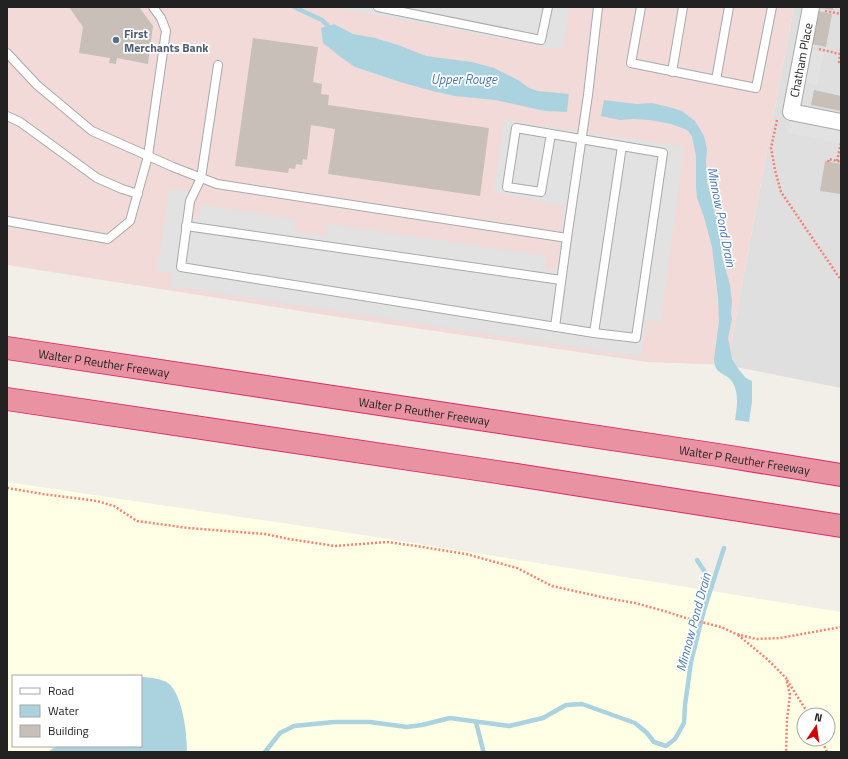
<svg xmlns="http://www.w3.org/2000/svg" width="848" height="759" viewBox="0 0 848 759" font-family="'Titillium Web',sans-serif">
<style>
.residential{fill:#e0dfdf}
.commercial{fill:#f2dad9}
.education{fill:#ffffe5;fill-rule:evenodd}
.parking{fill:#e2e2e2}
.water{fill:#aad3df}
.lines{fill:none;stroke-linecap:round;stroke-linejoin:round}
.stream{stroke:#aad3df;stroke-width:4.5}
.building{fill:#c7bfb8}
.lane-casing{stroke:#a9a9a9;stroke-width:10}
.street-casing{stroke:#a9a9a9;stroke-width:18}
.highway-casing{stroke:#dc2a67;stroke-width:24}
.path{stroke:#fa8072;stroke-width:2.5;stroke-dasharray:2 2;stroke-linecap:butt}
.lane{stroke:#fff;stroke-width:8}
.street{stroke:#fff;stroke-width:16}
.highway{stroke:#e892a2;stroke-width:22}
.service-dot{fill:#5c6f8a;stroke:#fff;stroke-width:1.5}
.labels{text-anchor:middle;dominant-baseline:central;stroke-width:3.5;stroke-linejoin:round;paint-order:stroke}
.service-label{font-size:12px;font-weight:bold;fill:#4e5e75;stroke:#fff;text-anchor:start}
.street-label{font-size:12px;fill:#222;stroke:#fff}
.water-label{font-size:13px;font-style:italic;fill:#4a7aab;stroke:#fff}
</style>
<rect width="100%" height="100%" fill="#f2efe9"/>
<polygon class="residential" points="794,7 841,7 841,388 727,365"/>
<polygon class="commercial" points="7,7 794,7 727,365 647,362 332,316 7,265"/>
<path class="education" d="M 7,482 L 389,539 L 841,612 L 841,752 L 7,752 ZM 13,676 L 141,676 L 141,746 L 13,746 ZM 804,715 L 828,715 L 828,739 L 804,739 Z"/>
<g class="parking">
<polygon points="344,7 570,7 562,50 344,9"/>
<polygon points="811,49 824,52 817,85 804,83"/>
<polygon points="504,120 684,147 661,322 646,321 641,357 170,286 172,275 171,273 157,271 170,189 197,193 194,201 193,210 193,216 196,218 198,218 200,216 202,205 296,219 294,230 297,232 324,236 326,234 328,224 546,256 545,270 550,271 557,266 560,249 564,206 494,192"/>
<polygon points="790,121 841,130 839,143 788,133"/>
</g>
<g class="water">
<polygon points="334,24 353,34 375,38 398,45 426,56 472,62 494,68 518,80 529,88 538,91 569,94 567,112 545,111 495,100 455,96 432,91 400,82 355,67 342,58 323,43 321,28"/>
<path d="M 604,100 L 637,104 L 652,103 L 669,107 L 682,111 L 695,121 L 704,136 L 707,149 L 706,162 L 707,182 L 718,223 L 722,257 L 730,285 L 732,301 L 731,314 L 732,319 L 728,338 L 731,353 L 732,359 L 739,370 L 746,378 L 752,381 L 752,402 L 749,422 L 735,420 C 737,408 739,394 733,383 C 726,371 715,377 714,359 L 719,322 L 718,297 L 712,247 L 704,217 L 697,198 L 696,188 L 696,157 L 692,136 L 687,130 L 671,124 L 650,120 L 633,119 L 620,120 L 601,116 Z"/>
<path d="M 141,677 C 148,677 163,679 168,683 C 183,695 187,734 187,752 L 48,752 L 56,746 L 141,746 Z"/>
</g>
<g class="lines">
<g class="stream">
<polyline points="294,7 322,20 332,30"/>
<polyline points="697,560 705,572 712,587"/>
<polyline points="476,722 483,750 484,752"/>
<polyline points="265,752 280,733 294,726 334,722 370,722 407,727 422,725 450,718 509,726 543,718 566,705 582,704 635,723 647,733 654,742 666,746 675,739 684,723 685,705 691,662 704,610 724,548"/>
</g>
</g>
<g class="building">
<polygon points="69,7 139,7 153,26 148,64 117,58 116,64 109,63 110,58 79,53 83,27"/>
<polygon points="820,7 833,7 833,10 820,8"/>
<polygon points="818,11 832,14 826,47 812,44"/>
<polygon points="253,38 318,47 313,82 322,84 321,94 329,95 328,105 489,128 480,196 328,174 335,129 311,125 307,160 303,159 302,165 296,164 295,169 289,168 288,173 235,166"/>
<polygon points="814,90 841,96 841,111 811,105"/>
<polygon points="825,161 841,164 841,194 820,191"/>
</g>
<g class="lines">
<g class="lane-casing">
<g id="lane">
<polyline points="378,7 541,40 548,7"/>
<polyline points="641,7 631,63 756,88 759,73 772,7"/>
<polyline points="7,53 37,85 92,131 173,167 217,184 567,238 588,95 598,7"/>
<polyline points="218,65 201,178 190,201 181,267 594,333 622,146 516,128 507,187 541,192 551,134"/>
<polyline points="672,72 683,7"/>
<polyline points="716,80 729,7"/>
<polyline points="7,116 20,122 97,178 122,189 138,194"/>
<polyline points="7,221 108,239 130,221 148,156 166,31 161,18 153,7"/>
<polyline points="186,226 561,280"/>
<polyline points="555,327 567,238"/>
<polyline points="594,333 636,338 663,153 622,146"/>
</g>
</g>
<g class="street-casing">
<polyline id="street" points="811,7 791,112 841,122"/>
</g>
<g class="highway-casing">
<g id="highway">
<path id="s1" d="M 7,348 L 718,455 L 841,475"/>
<polyline points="7,399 497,472 841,526"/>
</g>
</g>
<g class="path">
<polyline points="825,11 841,14"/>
<polyline points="819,49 840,54"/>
<polyline points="841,49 839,62 841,63"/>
<polyline points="777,120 771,148 775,170 781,192 841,280"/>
<polyline points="837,161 841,143"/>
<polyline points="828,162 829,159 841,162"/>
<polyline points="7,488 43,494 97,501 114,506 137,521 159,524 188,528 265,534 289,539 335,546 387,542 416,546 466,554 517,568 552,586 606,598 635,603 664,611 686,618 721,627 736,634 756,639 780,638 841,627"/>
<polyline points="738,635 767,659 786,678 790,695 787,719 786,752"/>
<polyline points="787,680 809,715"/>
<polyline points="821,739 827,752"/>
</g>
<use href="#lane" class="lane"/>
<use href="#street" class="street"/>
<use href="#highway" class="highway"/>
</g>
<circle class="service-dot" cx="116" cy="40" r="4"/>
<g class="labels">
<g class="service-label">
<text x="124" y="33">First<tspan x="124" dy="14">Merchants Bank</tspan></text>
</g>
<g class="street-label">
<text transform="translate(801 60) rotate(-79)">Chatham Place</text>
<text stroke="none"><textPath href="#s1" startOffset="98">Walter P Reuther Freeway</textPath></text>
<text stroke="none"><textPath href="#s1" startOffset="422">Walter P Reuther Freeway</textPath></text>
<text stroke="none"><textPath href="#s1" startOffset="746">Walter P Reuther Freeway</textPath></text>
</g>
<g class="water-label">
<text x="464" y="79">Upper Rouge</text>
<text transform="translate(722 217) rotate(79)">Minnow Pond Drain</text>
<text transform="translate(693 622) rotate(-75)">Minnow Pond Drain</text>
</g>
</g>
<rect width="848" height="759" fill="none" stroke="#222222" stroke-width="16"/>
<rect x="12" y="675" width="130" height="72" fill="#ffffff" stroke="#a7a7a7"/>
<rect x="20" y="688" width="20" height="6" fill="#ffffff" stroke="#a7a7a7"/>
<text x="48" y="695" font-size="12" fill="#222222">Road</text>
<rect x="20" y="705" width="20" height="12" fill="#aad3df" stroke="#a7a7a7"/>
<text x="48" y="715" font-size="12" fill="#222222">Water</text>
<rect x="20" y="725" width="20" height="12" fill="#c7bfb8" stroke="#a7a7a7"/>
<text x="48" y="735" font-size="12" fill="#222222">Building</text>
<g transform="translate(816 727) rotate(13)"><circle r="19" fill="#ffffff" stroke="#a7a7a7"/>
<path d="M0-3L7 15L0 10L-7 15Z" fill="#d40000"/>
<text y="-6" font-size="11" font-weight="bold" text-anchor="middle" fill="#222222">N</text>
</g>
</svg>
